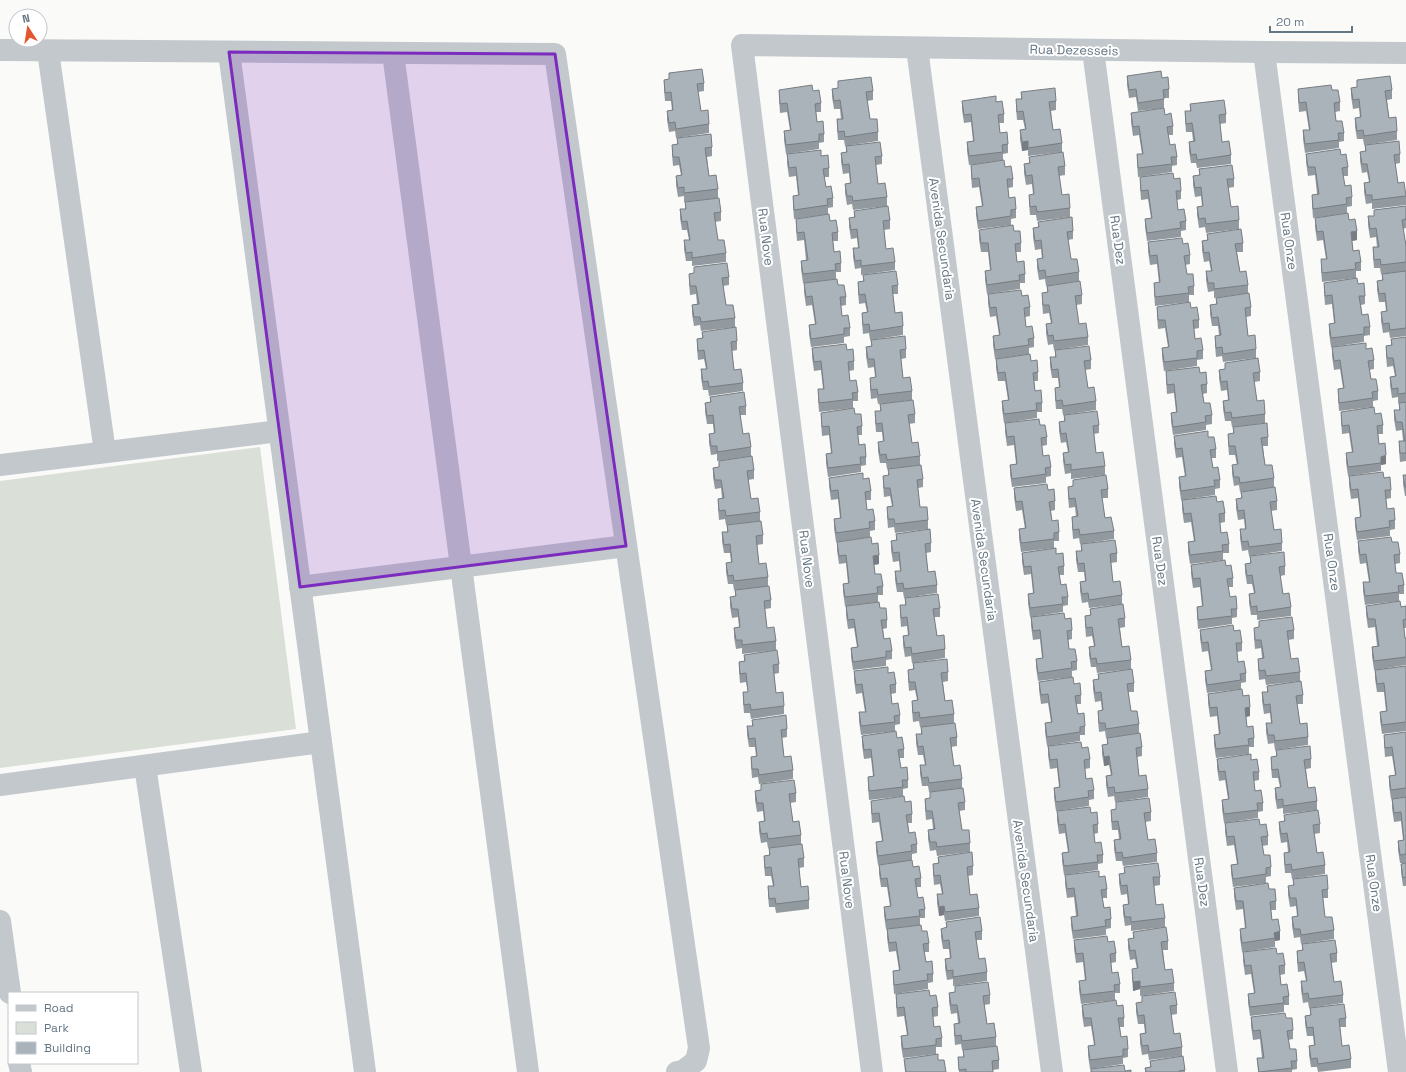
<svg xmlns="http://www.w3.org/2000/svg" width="1406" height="1072" viewBox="0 0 1406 1072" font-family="'Space Grotesk',sans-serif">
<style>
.green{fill:#dadfd7}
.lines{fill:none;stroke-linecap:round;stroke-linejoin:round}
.minor{stroke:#c3c8cc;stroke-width:22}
.wall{fill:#929a9f}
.shaded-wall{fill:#777d82}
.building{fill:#aab3b9;stroke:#777d82}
.marked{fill:#7b2cbf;fill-opacity:0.2;stroke:#7b2cbf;stroke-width:3;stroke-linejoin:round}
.labels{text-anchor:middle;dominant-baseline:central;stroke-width:4;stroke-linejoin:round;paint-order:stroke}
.street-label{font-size:13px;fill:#657683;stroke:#fff}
</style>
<rect width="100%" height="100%" fill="#fafaf8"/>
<polygon class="green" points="260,447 296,729 0,768 0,481"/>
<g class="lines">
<g class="minor">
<polyline points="917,48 1052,1072"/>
<polyline points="0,50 555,54 699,1048 696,1061 683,1071 677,1072"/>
<polyline points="1093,50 1227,1072"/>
<polyline points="48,51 105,452"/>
<polyline points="229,52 365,1072"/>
<polyline points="1264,52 1399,1072"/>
<polyline points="393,53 528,1072"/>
<polyline points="0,465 279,431"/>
<polyline points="300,587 626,546"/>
<polyline points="145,766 191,1072"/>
<polyline points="0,785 321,742"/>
<polyline points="0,921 10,993"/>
<polyline points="19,1063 21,1072"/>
<polyline points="872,1072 742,45 1264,52 1406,53"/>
</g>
</g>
<g class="wall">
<polygon points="669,73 704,83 704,91 698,92 701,111 709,124 709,133 676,138 675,131 669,132 667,120 667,111 672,110 671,101 665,101 664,89 664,80 669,79"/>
<polygon points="1127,76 1162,78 1169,89 1169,98 1164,98 1164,108 1138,111 1136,97 1129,98 1127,85"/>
<polygon points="1357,80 1392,90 1392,99 1387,100 1389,118 1397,131 1397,140 1364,145 1363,139 1357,139 1355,127 1355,118 1360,118 1359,108 1353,109 1351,96 1351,88 1357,87"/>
<polygon points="838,81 873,91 873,100 867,101 870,119 878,132 878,141 845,146 844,140 838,140 837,128 837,119 841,119 840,109 834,109 832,97 832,89 838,88"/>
<polygon points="1298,89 1332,90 1340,102 1340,111 1335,112 1336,121 1344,133 1344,141 1339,142 1339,148 1305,153 1303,139 1303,130 1309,130 1306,111 1299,112 1298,98"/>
<polygon points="779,90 813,91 821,103 821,112 816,112 817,122 824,134 824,142 819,143 819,149 786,154 784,140 784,131 790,130 787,112 780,113 779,99"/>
<polygon points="1021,92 1056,101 1056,110 1051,111 1053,130 1062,143 1062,152 1028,156 1028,150 1022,151 1020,139 1020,130 1025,129 1023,120 1017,120 1016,108 1016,99 1021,99"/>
<polygon points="962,101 996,102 1004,114 1004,123 999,123 1000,133 1008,144 1008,153 1003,154 1003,160 969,165 967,151 967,142 973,141 971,122 964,123 962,110"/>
<polygon points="1190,104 1226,114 1226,123 1220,124 1222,142 1231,155 1231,164 1197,168 1196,163 1191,163 1189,151 1189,142 1193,141 1192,132 1186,132 1185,120 1185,111 1190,111"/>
<polygon points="1131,113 1165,115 1173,126 1173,135 1168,135 1170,145 1177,157 1177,165 1172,166 1172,172 1138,177 1137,163 1137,154 1142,154 1139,135 1133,136 1131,122"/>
<polygon points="677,138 712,147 712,156 707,157 709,176 718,189 718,198 684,202 684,196 678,197 676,185 676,176 681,175 679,165 673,166 672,154 672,145 677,144"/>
<polygon points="1365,145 1400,154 1400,163 1395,164 1398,183 1406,196 1406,205 1372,209 1372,203 1366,204 1364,192 1364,183 1369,182 1367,172 1362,173 1360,161 1360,152 1365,152"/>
<polygon points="846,146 882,156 882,164 876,165 878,184 887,197 887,206 853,210 852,204 847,205 845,193 845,184 850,183 849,173 843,174 841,162 841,153 846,152"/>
<polygon points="787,154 821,156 829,168 829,177 824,177 826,187 833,198 833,207 828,208 828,214 794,219 793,205 793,196 798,195 796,176 789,177 787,163"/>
<polygon points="1306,154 1341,155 1348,167 1348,176 1343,176 1345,186 1352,197 1352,206 1347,207 1347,213 1313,218 1312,204 1312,195 1317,194 1315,175 1308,176 1306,162"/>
<polygon points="1029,157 1065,166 1065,175 1059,176 1062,195 1070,208 1070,217 1037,221 1036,215 1030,215 1029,203 1029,195 1033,194 1032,184 1026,185 1024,173 1024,164 1029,163"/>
<polygon points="971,165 1005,167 1013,179 1013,187 1008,188 1009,198 1016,209 1016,218 1011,219 1011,225 978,229 976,215 976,207 982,206 979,187 972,188 971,174"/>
<polygon points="1199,169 1234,179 1234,187 1228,188 1231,207 1239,220 1239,229 1206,233 1205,227 1199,228 1197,215 1197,207 1202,206 1201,196 1195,197 1193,185 1193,176 1199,175"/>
<polygon points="1140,177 1174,179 1181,191 1181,199 1177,200 1178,210 1186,221 1186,230 1181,231 1181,237 1147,241 1145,227 1145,219 1151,218 1148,199 1141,200 1140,186"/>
<polygon points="685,202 721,212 721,221 715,222 718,240 726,253 726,262 692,266 692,261 686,261 684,249 684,240 689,240 687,230 682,230 680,218 680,209 685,209"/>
<polygon points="1406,206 1406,228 1403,229 1406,246 1406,271 1381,274 1380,268 1374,268 1373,256 1373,247 1377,247 1376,237 1370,238 1368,225 1368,216 1374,216 1374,210"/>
<polygon points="854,211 890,220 890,229 884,230 886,249 895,262 895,270 861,275 861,268 855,269 853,257 853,248 858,248 857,238 851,239 849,227 849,218 854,217"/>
<polygon points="1315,218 1349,220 1357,240 1352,241 1353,251 1361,262 1361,271 1356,271 1356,278 1322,282 1321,268 1321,259 1326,259 1323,240 1317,241 1315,227"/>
<polygon points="796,219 830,221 838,232 838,241 833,241 834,252 841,263 841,272 836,272 836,279 803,283 801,269 801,261 806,260 804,240 797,241 796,227"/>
<polygon points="1038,222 1073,231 1073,239 1068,240 1071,259 1079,272 1079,281 1046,286 1045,279 1039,280 1037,268 1037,259 1042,259 1041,249 1035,250 1033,237 1033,228 1038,228"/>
<polygon points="979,230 1014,231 1021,243 1021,252 1016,252 1017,262 1025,274 1025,283 1020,283 1020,289 987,294 985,280 985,271 990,270 988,252 981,252 979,239"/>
<polygon points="1207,234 1243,243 1243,252 1237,252 1240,272 1248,285 1248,293 1214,298 1214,291 1208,292 1206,280 1206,271 1211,271 1209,261 1204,262 1202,250 1202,241 1207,240"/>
<polygon points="1148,242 1183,244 1190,255 1190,264 1185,265 1187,274 1194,286 1194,295 1189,295 1189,302 1155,306 1154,292 1154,283 1159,283 1157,264 1150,265 1148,251"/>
<polygon points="694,267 729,277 729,285 723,286 726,305 735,318 735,327 701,331 700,325 694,326 692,314 692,305 697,304 696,294 690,295 689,283 689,274 694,274"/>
<polygon points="1406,271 1406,336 1390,338 1389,332 1383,333 1381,321 1381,312 1386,311 1385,302 1379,302 1377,290 1377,281 1382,280 1382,274"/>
<polygon points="863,275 898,285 898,294 893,294 895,313 903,326 903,335 870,340 869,333 863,334 862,322 862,313 867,312 865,303 859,304 858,291 858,282 863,281"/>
<polygon points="804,283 838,285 846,297 846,305 841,306 842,316 850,328 850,336 844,337 844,343 811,347 809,334 809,325 815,324 812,305 806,306 804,292"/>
<polygon points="1324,283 1358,284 1365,296 1365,304 1361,305 1362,315 1370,327 1370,335 1364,336 1364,342 1331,347 1329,333 1329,324 1334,323 1332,304 1325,305 1324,292"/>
<polygon points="1047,286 1082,295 1082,304 1076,305 1079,324 1088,337 1088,345 1054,350 1053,344 1048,345 1046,333 1046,324 1051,323 1049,313 1043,314 1042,302 1042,293 1047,292"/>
<polygon points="988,294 1022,296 1030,307 1030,316 1025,317 1026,327 1034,338 1034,347 1029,348 1029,354 995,359 993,345 993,336 999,335 996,316 990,317 988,303"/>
<polygon points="1216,298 1251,307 1251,316 1246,317 1248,336 1256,349 1256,358 1223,362 1222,356 1216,357 1215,345 1215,336 1219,335 1218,326 1212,326 1210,314 1210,305 1216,304"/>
<polygon points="1157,307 1191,308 1199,320 1199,328 1194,329 1195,339 1203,350 1203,359 1197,360 1197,366 1164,371 1162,357 1162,348 1168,347 1165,328 1158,329 1157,315"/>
<polygon points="702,332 737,341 737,350 732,351 734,370 743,383 743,391 709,396 708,390 703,390 701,378 701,369 706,369 704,359 698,360 697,348 697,339 702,338"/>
<polygon points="1406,337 1406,402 1398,403 1398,397 1392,398 1390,385 1390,377 1395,376 1393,366 1387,367 1386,355 1386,346 1391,345 1391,339"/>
<polygon points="871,340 906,349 906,358 901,359 903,378 912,391 912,400 878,404 877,398 871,399 870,387 870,378 875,377 874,367 868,368 866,356 866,347 871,346"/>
<polygon points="1332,347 1366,349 1374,360 1374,369 1369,370 1371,379 1378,391 1378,400 1373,401 1373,407 1339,411 1338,397 1338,389 1343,388 1340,369 1334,370 1332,356"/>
<polygon points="812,348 847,350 854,361 854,370 849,371 850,381 858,392 858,401 853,401 853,408 819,412 818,398 818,389 823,389 821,370 814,371 812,357"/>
<polygon points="1055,350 1091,360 1091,369 1085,370 1088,388 1096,401 1096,410 1063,415 1062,409 1056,409 1055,397 1055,388 1059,387 1058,378 1052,378 1050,366 1050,357 1055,357"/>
<polygon points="996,359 1031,361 1038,372 1038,381 1034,381 1035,391 1042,403 1042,412 1037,412 1037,418 1004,423 1002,409 1002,401 1008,400 1005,381 998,381 996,368"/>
<polygon points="1225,363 1260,372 1260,381 1254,382 1257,401 1265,414 1265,423 1232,427 1231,421 1225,421 1223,409 1223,401 1228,400 1227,390 1221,391 1219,378 1219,370 1225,369"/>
<polygon points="1166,371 1200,373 1207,384 1207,393 1203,394 1204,403 1212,415 1212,424 1206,425 1206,430 1173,435 1171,421 1171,413 1176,412 1174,393 1167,394 1166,380"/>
<polygon points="710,397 746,406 746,415 740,415 743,434 751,447 751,456 717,461 717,454 711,455 709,443 709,434 714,434 713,424 707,424 705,412 705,403 710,402"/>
<polygon points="1406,402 1406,461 1400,462 1399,450 1399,441 1403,441 1402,430 1396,431 1394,419 1394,410 1399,410 1399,403"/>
<polygon points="880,404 915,414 915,423 909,424 912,443 920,456 920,465 887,469 886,463 880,463 878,451 878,442 883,442 882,432 876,432 875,420 875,411 880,411"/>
<polygon points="1341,412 1375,414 1383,425 1383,434 1378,434 1379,444 1386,464 1381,465 1381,471 1348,476 1346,462 1346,453 1352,453 1349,433 1342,434 1341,420"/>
<polygon points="821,413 855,414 862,426 862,435 858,435 859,445 866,457 866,465 861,466 861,472 828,477 826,463 826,454 831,453 829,435 822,436 821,422"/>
<polygon points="1064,415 1099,425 1099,433 1094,434 1096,453 1105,466 1105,475 1071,479 1071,473 1065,474 1063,461 1063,453 1068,452 1066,442 1061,443 1059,431 1059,422 1064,421"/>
<polygon points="1005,423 1040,425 1047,437 1047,445 1042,446 1043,456 1051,467 1051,476 1046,477 1046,483 1012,487 1010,474 1010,465 1016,464 1014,445 1007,446 1005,432"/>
<polygon points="1233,427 1268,437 1268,446 1263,446 1265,465 1274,478 1274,487 1240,492 1239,485 1234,486 1232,474 1232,465 1237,465 1235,455 1229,455 1228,443 1228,434 1233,434"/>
<polygon points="1174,436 1208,437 1216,449 1216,458 1211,458 1213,468 1220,480 1220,488 1215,489 1215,495 1181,500 1179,486 1179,477 1185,477 1182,457 1176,458 1174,444"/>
<polygon points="719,461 754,470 754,479 748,480 751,499 760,512 760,521 726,525 725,519 719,520 718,508 718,499 722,498 721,488 715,489 713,477 713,468 719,467"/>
<polygon points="888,469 923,479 923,487 918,488 920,507 928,520 928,529 895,533 894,527 888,528 887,516 887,507 892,506 890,496 884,497 883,485 883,476 888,476"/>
<polygon points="1403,475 1406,475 1406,496 1405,496 1403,484"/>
<polygon points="1349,476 1384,478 1391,490 1391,498 1386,499 1387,509 1395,520 1395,529 1390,530 1390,536 1357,540 1355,526 1355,518 1360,517 1358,498 1351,499 1349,485"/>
<polygon points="829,478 863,479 871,491 871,500 866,500 867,510 875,521 875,530 870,531 870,537 836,542 834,528 834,519 840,518 838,499 831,500 829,486"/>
<polygon points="1073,480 1108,489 1108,498 1102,498 1105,518 1114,531 1114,539 1080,544 1079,538 1073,539 1072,526 1072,517 1076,517 1075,507 1069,508 1068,496 1068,487 1073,486"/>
<polygon points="1014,488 1048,490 1055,501 1055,510 1051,511 1052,521 1059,532 1059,541 1054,541 1054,548 1021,552 1019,538 1019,529 1025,529 1022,510 1016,511 1014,497"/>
<polygon points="1241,492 1277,501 1277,510 1271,511 1274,530 1282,543 1282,551 1249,556 1248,550 1242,551 1240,538 1240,529 1245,529 1244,519 1238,520 1236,508 1236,499 1241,498"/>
<polygon points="1182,500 1217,502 1225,513 1225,522 1220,523 1221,533 1229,544 1229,553 1223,553 1223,560 1190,564 1188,551 1188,542 1194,541 1191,522 1184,523 1182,509"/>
<polygon points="727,525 763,535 763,544 757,545 759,564 768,577 768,586 734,590 733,584 728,584 726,572 726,563 731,562 730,553 724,553 722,541 722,532 727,532"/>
<polygon points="896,534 931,543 931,552 926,553 928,572 937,585 937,593 904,598 903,592 897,592 895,580 895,571 900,571 899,561 893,562 891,550 891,541 896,540"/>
<polygon points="1358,541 1392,542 1400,554 1400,563 1395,564 1396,573 1404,585 1404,594 1399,594 1399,601 1365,605 1363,591 1363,582 1369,582 1366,563 1360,564 1358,550"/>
<polygon points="837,542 872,544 879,564 874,565 875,574 883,586 883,595 878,595 878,602 845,606 843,592 843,584 848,583 846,563 839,564 837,550"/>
<polygon points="1081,544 1117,553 1117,562 1111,563 1113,582 1122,595 1122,604 1089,608 1088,602 1082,603 1080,591 1080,582 1085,581 1084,572 1078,572 1076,560 1076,551 1081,551"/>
<polygon points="1022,553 1056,554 1064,566 1064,575 1059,575 1061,585 1068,597 1068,605 1063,606 1063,612 1030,617 1028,603 1028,594 1033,593 1031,574 1024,575 1022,562"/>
<polygon points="1250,556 1285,566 1285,575 1280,576 1283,594 1291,607 1291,616 1257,620 1257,615 1251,615 1249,603 1249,594 1254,593 1252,584 1247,584 1245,572 1245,564 1250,563"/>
<polygon points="1191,565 1226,566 1233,578 1233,587 1228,587 1230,597 1237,609 1237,617 1232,618 1232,624 1198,629 1197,615 1197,607 1202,606 1200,587 1193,588 1191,574"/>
<polygon points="735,590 771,600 771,608 765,609 767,628 776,641 776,650 742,654 742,648 736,649 734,637 734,628 739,627 738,617 732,618 730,606 730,597 735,597"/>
<polygon points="905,598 940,608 940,617 934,617 937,636 945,649 945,658 912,663 911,656 905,657 903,645 903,636 908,635 907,626 901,627 900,614 900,605 905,605"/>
<polygon points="846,606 880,608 887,620 887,628 883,629 884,639 892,651 892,659 886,660 886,666 853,670 851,657 851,648 857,647 854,628 848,629 846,615"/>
<polygon points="1366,606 1401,607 1406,606 1406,628 1404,628 1405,638 1406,638 1406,665 1374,670 1372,656 1372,647 1377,646 1375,627 1368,628 1366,614"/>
<polygon points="1090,609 1125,618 1125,627 1120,628 1122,647 1131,660 1131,669 1097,673 1096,667 1091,667 1089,655 1089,647 1094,646 1092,636 1086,637 1085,624 1085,616 1090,615"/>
<polygon points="1031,617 1065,619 1072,630 1072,639 1068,640 1069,649 1077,661 1077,670 1072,671 1072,677 1038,681 1036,667 1036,659 1042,658 1040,639 1033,640 1031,626"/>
<polygon points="1259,621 1294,630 1294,639 1288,640 1291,659 1300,672 1300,681 1266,685 1265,679 1259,680 1258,667 1258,659 1262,658 1261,648 1255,649 1254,637 1254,628 1259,628"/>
<polygon points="1200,630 1234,631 1242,643 1242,651 1237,652 1238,662 1246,673 1246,682 1241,683 1241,689 1207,693 1205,680 1205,671 1211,670 1208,651 1202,652 1200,638"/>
<polygon points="744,655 779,664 779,673 774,674 776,693 784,706 784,714 751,719 750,713 744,713 743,701 743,692 748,692 746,682 740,683 739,671 739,662 744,661"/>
<polygon points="913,663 948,672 948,681 943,682 945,701 954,714 954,723 920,727 919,721 913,722 912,710 912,701 917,700 915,690 909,691 908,679 908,670 913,669"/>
<polygon points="1406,666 1406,731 1382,734 1380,720 1380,712 1386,711 1384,692 1377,692 1375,679 1375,670"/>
<polygon points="854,671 888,673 896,684 896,693 891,694 892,704 900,715 900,724 895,725 895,731 861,735 859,721 859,712 865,712 862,693 856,694 854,680"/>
<polygon points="1098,674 1134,683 1134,692 1128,692 1131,711 1139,724 1139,733 1106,738 1105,731 1099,732 1098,720 1098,711 1102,711 1101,701 1095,702 1093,689 1093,680 1098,680"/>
<polygon points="1039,682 1074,684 1081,695 1081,704 1076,704 1078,714 1085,726 1085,735 1080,735 1080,741 1047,746 1045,732 1045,723 1051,722 1048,703 1041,704 1039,690"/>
<polygon points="1267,686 1303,695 1303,704 1297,704 1300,724 1308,737 1308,745 1275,750 1274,743 1268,744 1266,732 1266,723 1271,723 1270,713 1264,714 1262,701 1262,692 1267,692"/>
<polygon points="1208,694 1243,696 1250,716 1246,717 1247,727 1254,738 1254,747 1249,747 1249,754 1216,758 1214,744 1214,735 1219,735 1217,716 1210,717 1208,703"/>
<polygon points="752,720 787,729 787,737 782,738 784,757 793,770 793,779 759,784 758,777 752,778 751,766 751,757 756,756 755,747 749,747 747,735 747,726 752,726"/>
<polygon points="921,727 957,737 957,746 951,747 954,766 962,779 962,788 929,792 928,786 922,786 920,774 920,765 925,765 923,755 918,755 916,743 916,734 921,734"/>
<polygon points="1406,732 1406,797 1391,799 1389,785 1389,776 1395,775 1392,756 1385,757 1384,744 1384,735"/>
<polygon points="862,736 897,738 904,749 904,758 899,758 901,768 908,780 908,788 903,789 903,796 869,800 868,786 868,777 873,776 871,758 864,759 862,745"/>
<polygon points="1107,738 1142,747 1142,756 1137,757 1139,776 1148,789 1148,797 1115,802 1114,796 1108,797 1106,785 1106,776 1111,775 1109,765 1104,766 1102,754 1102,745 1107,744"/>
<polygon points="1048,746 1082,748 1090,759 1090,768 1085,769 1086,779 1094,790 1094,799 1089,800 1089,806 1056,811 1054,797 1054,788 1059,787 1057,768 1050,769 1048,755"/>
<polygon points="1276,750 1311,759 1311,768 1306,769 1308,788 1317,801 1317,810 1283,814 1283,808 1277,809 1275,797 1275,788 1280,787 1278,778 1272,778 1271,766 1271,757 1276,756"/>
<polygon points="1217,759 1251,760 1259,772 1259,780 1254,781 1255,791 1263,803 1263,811 1258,812 1258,818 1224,823 1222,809 1222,800 1228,799 1225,780 1219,781 1217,768"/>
<polygon points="761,784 796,793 796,802 790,803 793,822 801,835 801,844 768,848 767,842 761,843 759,831 759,822 764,821 763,811 757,812 755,800 755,791 761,790"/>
<polygon points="930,792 965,802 965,810 959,811 962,830 970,843 970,852 937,856 936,850 930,851 928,839 928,830 933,829 932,819 926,820 925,808 925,799 930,799"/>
<polygon points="1406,797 1406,863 1400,863 1398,850 1398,841 1403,840 1401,821 1394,822 1392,808 1392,799"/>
<polygon points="871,801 905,802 912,814 912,823 908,823 909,833 917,844 917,853 912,854 912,860 878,865 876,851 876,842 882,841 879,822 872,823 871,809"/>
<polygon points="1116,802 1151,812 1151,821 1145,822 1148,840 1157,853 1157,862 1123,866 1122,861 1116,861 1114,849 1114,840 1119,839 1118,830 1112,830 1111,818 1111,810 1116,809"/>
<polygon points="1057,811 1091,813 1098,824 1098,833 1094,834 1095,843 1103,855 1103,863 1098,864 1098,870 1064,875 1062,861 1062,853 1068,852 1065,833 1059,834 1057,820"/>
<polygon points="1284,815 1320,824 1320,833 1314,834 1317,853 1325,865 1325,874 1292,879 1291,873 1285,873 1284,861 1284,853 1288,852 1287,842 1281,843 1279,830 1279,822 1284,821"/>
<polygon points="1225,823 1260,825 1268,836 1268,845 1262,846 1264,855 1271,867 1271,876 1266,877 1266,883 1233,887 1231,873 1231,865 1237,864 1234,845 1227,846 1225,832"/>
<polygon points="769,848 804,858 804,867 799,868 801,887 809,900 809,909 776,913 775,907 769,907 768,895 768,886 773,886 771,876 765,876 764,864 764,856 769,855"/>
<polygon points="938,857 973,866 973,875 968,876 970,895 979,908 979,916 945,921 944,915 939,916 937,903 937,894 942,894 940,884 934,885 933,873 933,864 938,863"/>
<polygon points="1406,863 1406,886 1403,886 1401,872 1401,864"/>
<polygon points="879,865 913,867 921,878 921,887 916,887 918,898 925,909 925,918 920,918 920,925 886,929 884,915 884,907 890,906 887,887 881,887 879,874"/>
<polygon points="1124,867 1160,877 1160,885 1154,886 1156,905 1165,918 1165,927 1131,931 1131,925 1125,926 1123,913 1123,905 1128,904 1127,894 1121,895 1119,883 1119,874 1124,873"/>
<polygon points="1065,875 1099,877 1107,889 1107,898 1102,898 1104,908 1111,919 1111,928 1106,929 1106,935 1073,939 1071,926 1071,917 1076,916 1074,897 1067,898 1065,884"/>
<polygon points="1293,879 1328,889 1328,898 1323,898 1325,917 1334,930 1334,939 1301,944 1300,937 1294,938 1292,926 1292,917 1297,916 1296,906 1290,907 1288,895 1288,886 1293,886"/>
<polygon points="1234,888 1269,889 1276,901 1276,910 1271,910 1272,920 1280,940 1275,941 1275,947 1242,952 1240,938 1240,929 1245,929 1243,909 1236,910 1234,896"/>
<polygon points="946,922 982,931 982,940 976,940 979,959 987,972 987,981 953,986 953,979 947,980 945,968 945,959 950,959 949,949 943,949 941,937 941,929 946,928"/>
<polygon points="887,929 922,931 929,943 929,952 924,952 926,962 933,974 933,982 928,983 928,989 894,994 893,980 893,971 899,970 896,951 889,952 887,938"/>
<polygon points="1133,932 1168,941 1168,950 1163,950 1165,970 1174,983 1174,991 1140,996 1140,989 1133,991 1132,978 1132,969 1137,969 1135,959 1130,960 1128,948 1128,939 1133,938"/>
<polygon points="1074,940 1108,942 1116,953 1116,962 1111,963 1112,973 1120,984 1120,993 1115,993 1115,1000 1081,1004 1079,990 1079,981 1085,981 1083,962 1076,963 1074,949"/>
<polygon points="1302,944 1337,953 1337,962 1331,963 1334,982 1343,995 1343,1003 1309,1008 1308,1002 1303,1003 1301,990 1301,981 1306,981 1304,971 1298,972 1297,960 1297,951 1302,950"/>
<polygon points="1243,952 1277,954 1285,965 1285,974 1280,975 1281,985 1289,996 1289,1005 1284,1005 1284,1012 1250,1016 1248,1003 1248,994 1254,993 1251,974 1245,975 1243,961"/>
<polygon points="955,986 990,995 990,1004 984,1005 987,1024 996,1037 996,1046 962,1050 961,1044 955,1045 954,1033 954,1024 958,1023 957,1013 951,1014 949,1002 949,993 955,992"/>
<polygon points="896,994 930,996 938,1007 938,1016 933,1017 934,1027 942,1038 942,1047 936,1047 936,1054 903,1058 901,1045 901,1036 907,1035 904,1016 897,1017 896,1003"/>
<polygon points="1142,996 1177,1005 1177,1014 1171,1015 1174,1034 1182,1047 1182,1056 1149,1060 1148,1054 1142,1055 1140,1043 1140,1034 1145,1033 1144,1024 1138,1024 1136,1012 1136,1003 1142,1002"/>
<polygon points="1082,1005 1117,1006 1124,1018 1124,1027 1120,1027 1121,1037 1128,1049 1128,1057 1123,1058 1123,1064 1090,1069 1088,1055 1088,1046 1094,1045 1091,1026 1084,1027 1082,1014"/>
<polygon points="1310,1008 1346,1018 1346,1027 1340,1027 1342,1046 1351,1059 1351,1068 1318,1072 1317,1067 1311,1067 1309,1055 1309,1046 1314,1045 1313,1036 1307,1036 1305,1024 1305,1016 1310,1015"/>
<polygon points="1251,1017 1286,1018 1293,1030 1293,1039 1288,1040 1290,1049 1297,1061 1297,1069 1292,1070 1292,1072 1258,1072 1257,1058 1262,1058 1260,1039 1253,1040 1251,1026"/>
<polygon points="963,1050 999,1060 999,1069 993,1070 993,1072 959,1072 958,1057 963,1057"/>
<polygon points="904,1059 938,1060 946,1072 905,1072"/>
<polygon points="1150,1061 1185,1070 1185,1072 1145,1072 1145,1068 1150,1067"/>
</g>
<g class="shaded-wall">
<polygon points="1028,141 1028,150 1022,151 1022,142"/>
<polygon points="1357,231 1357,240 1351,241 1351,232"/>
<polygon points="1386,455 1386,464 1381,465 1381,457"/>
<polygon points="879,555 879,564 873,565 873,556"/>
<polygon points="1250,707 1250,716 1245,717 1245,708"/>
<polygon points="1109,756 1109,765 1104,766 1104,757"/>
<polygon points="944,906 944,915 939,916 939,907"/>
<polygon points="1280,931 1280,940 1275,941 1274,933"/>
<polygon points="1140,981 1140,989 1133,991 1133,982"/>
</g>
<g class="building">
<polygon points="702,69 704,83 697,84 701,111 708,110 709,124 676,129 675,122 669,123 667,111 673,110 671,92 665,93 664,80 669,79 669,73"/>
<polygon points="1161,71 1162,78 1168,77 1169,89 1163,90 1164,99 1138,103 1136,89 1129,90 1127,76"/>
<polygon points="1390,76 1392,90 1385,91 1389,118 1396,117 1397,131 1364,136 1363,130 1357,131 1355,118 1361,117 1359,99 1353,100 1351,88 1357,87 1357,80"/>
<polygon points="871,77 873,91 866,92 870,119 877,119 878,132 845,137 844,131 838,132 837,119 843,119 840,100 834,101 832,89 838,88 838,81"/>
<polygon points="812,85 813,91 819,90 821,103 815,104 817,122 823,121 824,134 819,134 819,141 786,145 784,131 791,130 787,103 780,104 779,90"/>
<polygon points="1331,85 1332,90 1338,90 1340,102 1334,103 1336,121 1342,121 1344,133 1338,133 1339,140 1305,144 1303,130 1310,130 1306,102 1299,103 1298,89"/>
<polygon points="1055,88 1056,101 1049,102 1053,130 1060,129 1062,143 1028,148 1028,141 1022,142 1020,130 1026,129 1023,111 1017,112 1016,99 1022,99 1021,92"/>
<polygon points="996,96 996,102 1002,101 1004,114 998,115 1000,133 1007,132 1008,144 1002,145 1003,152 969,156 967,142 974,141 971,114 964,115 962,101"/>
<polygon points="1224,100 1226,114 1219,115 1222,142 1229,141 1231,155 1197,160 1196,154 1191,155 1189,142 1195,141 1192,123 1186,124 1185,111 1191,111 1190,104"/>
<polygon points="1164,108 1165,115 1171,113 1173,126 1167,127 1170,145 1175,144 1177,157 1171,157 1172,164 1138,168 1137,154 1143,154 1139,126 1133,127 1131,113"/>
<polygon points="711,134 712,147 705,148 709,176 716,175 718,189 684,193 684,187 678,188 676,176 682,175 679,157 673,157 672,145 678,144 677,138"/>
<polygon points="1399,141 1400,154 1394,155 1398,183 1404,182 1406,196 1372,200 1372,195 1366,195 1364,183 1370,182 1367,164 1362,164 1360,152 1366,151 1365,145"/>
<polygon points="880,142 882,156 875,157 878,184 885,183 887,197 853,201 852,196 847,196 845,184 851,183 849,164 843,165 841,153 847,152 846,146"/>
<polygon points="1340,149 1341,155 1346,154 1348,167 1342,168 1345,186 1351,185 1352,197 1346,198 1347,204 1313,209 1312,195 1319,194 1315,167 1308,167 1306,154"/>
<polygon points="821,150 821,156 828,155 829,168 823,169 826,187 831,186 833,198 827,199 828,205 794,210 793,196 799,195 796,167 789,168 787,154"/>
<polygon points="1063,152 1065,166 1058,167 1062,195 1069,194 1070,208 1037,212 1036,206 1030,207 1029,195 1034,194 1032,175 1026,176 1024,164 1030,163 1029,157"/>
<polygon points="1004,160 1005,167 1011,166 1013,179 1007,179 1009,198 1015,197 1016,209 1011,210 1011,216 978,221 976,207 983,206 979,178 972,179 971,165"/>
<polygon points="1232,165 1234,179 1227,179 1231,207 1238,206 1239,220 1206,224 1205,218 1199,219 1197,207 1203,206 1201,187 1195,188 1193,176 1200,175 1199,169"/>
<polygon points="1173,173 1174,179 1180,178 1181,191 1176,191 1178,210 1184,209 1186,221 1180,222 1181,228 1147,233 1145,219 1152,218 1148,190 1141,191 1140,177"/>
<polygon points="719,198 721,212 714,213 718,240 724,240 726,253 692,258 692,252 686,253 684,240 690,240 687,221 682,222 680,209 686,209 685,202"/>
<polygon points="888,206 890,220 883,221 886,249 893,248 895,262 861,266 861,260 855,261 853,248 859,248 857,229 851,230 849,218 855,217 854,211"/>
<polygon points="1406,206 1406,219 1402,220 1406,246 1406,262 1381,265 1380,259 1374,260 1373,247 1379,247 1376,228 1370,229 1368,216 1374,216 1374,210"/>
<polygon points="1348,213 1349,220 1355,219 1357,231 1351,232 1353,251 1359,250 1361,262 1355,263 1356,269 1322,273 1321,259 1327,259 1323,231 1317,232 1315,218"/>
<polygon points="829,214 830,221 836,220 838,232 832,233 834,252 840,251 841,263 835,264 836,270 803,274 801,261 808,260 804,232 797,233 796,219"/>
<polygon points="1072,217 1073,231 1067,232 1071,259 1077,259 1079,272 1046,277 1045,270 1039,271 1037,259 1043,258 1041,240 1035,241 1033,228 1039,227 1038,222"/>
<polygon points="1013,225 1014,231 1020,231 1021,243 1015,244 1017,262 1024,261 1025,274 1019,275 1020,280 987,285 985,271 991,270 988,243 981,243 979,230"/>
<polygon points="1241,229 1243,243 1235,244 1240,272 1246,271 1248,285 1214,289 1214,283 1208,283 1206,271 1212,271 1209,252 1204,253 1202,241 1208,240 1207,234"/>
<polygon points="1182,238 1183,244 1188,243 1190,255 1184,256 1187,274 1193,274 1194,286 1188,287 1189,293 1155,297 1154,283 1160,282 1157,255 1150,256 1148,242"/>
<polygon points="727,263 729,277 722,278 726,305 733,305 735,318 701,322 700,317 694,317 692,305 699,304 696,286 690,286 689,274 694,273 694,267"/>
<polygon points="896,271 898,285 892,286 895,313 902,312 903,326 870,331 869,324 863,325 862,313 868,312 865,294 859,295 858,282 864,281 863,275"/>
<polygon points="1406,271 1406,328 1390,330 1389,323 1383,324 1381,312 1387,311 1385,293 1379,294 1377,281 1383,280 1382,274"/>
<polygon points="1357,278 1358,284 1364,283 1365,296 1359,296 1362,315 1368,314 1370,327 1364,327 1364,334 1331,338 1329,324 1335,323 1332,295 1325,296 1324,283"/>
<polygon points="837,279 838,285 844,285 846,297 840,297 842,316 848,315 850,328 844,328 844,334 811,339 809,325 816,324 812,296 806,297 804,283"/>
<polygon points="1080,281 1082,295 1075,296 1079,324 1086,323 1088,337 1054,341 1053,335 1048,336 1046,324 1052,323 1049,305 1043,305 1042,293 1048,292 1047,286"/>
<polygon points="1021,290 1022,296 1028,295 1030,307 1024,308 1026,327 1032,326 1034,338 1028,339 1029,345 995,350 993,336 1000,335 996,307 990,308 988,294"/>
<polygon points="1249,293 1251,307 1245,308 1248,336 1255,335 1256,349 1223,354 1222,347 1216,348 1215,336 1221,335 1218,317 1212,318 1210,305 1217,304 1216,298"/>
<polygon points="1190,302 1191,308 1197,307 1199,320 1193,320 1195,339 1201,338 1203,350 1197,351 1197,358 1164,362 1162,348 1169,347 1165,320 1158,320 1157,307"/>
<polygon points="736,327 737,341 731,342 734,370 741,369 743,383 709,387 708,381 703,382 701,369 707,369 704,350 698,351 697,339 703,338 702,332"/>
<polygon points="905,336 906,349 900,350 903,378 910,377 912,391 878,395 877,389 871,390 870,378 876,377 874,359 868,359 866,347 872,346 871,340"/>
<polygon points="1406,337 1406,393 1398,394 1398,388 1392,389 1390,377 1396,376 1393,358 1387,358 1386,346 1392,345 1391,339"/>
<polygon points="1366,343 1366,349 1372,348 1374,360 1368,361 1371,379 1376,379 1378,391 1372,392 1373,398 1339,403 1338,389 1344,388 1340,360 1334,361 1332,347"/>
<polygon points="846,344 847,350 853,349 854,361 848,362 850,381 856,380 858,392 852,393 853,399 819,403 818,389 824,389 821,361 814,362 812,348"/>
<polygon points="1089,346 1091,360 1084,361 1088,388 1094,387 1096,401 1063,406 1062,400 1056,401 1055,388 1060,387 1058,369 1052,370 1050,357 1056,357 1055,350"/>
<polygon points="1030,354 1031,361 1037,360 1038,372 1033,373 1035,391 1041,390 1042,403 1036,403 1037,410 1004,414 1002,401 1009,400 1005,372 998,373 996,359"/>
<polygon points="1258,358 1260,372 1253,373 1257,401 1264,400 1265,414 1232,418 1231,412 1225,413 1223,401 1229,400 1227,381 1221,382 1219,370 1225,369 1225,363"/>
<polygon points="1199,367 1200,373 1206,372 1207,384 1201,385 1204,403 1210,403 1212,415 1205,416 1206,422 1173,427 1171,413 1177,412 1174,384 1167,385 1166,371"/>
<polygon points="744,392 746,406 739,407 743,434 749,433 751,447 717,452 717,446 711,446 709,434 715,433 713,415 707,416 705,403 711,402 710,397"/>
<polygon points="913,400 915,414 908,415 912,443 918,442 920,456 887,460 886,454 880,455 878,442 884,441 882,423 876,424 875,411 881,411 880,404"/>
<polygon points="1406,402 1406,453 1400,453 1399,441 1405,441 1402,422 1396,422 1394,410 1400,410 1399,403"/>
<polygon points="1374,407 1375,414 1381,413 1383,425 1377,426 1379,444 1385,443 1386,455 1381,457 1381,463 1348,467 1346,453 1353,452 1349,425 1342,426 1341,412"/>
<polygon points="854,408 855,414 861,414 862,426 857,427 859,445 865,444 866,457 860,457 861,464 828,468 826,454 832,453 829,426 822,427 821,413"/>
<polygon points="1097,411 1099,425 1093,426 1096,453 1103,452 1105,466 1071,470 1071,464 1065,465 1063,453 1069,452 1066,433 1061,434 1059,422 1065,421 1064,415"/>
<polygon points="1039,419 1040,425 1045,425 1047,437 1041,438 1043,456 1049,455 1051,467 1045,468 1046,474 1012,479 1010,465 1017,464 1014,436 1007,437 1005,423"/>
<polygon points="1267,423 1268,437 1261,438 1265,465 1272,465 1274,478 1240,483 1239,477 1234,477 1232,465 1238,464 1235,446 1229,446 1228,434 1234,433 1233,427"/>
<polygon points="1208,431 1208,437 1214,437 1216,449 1210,450 1213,468 1218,467 1220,480 1214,480 1215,486 1181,491 1179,477 1186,476 1182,448 1176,449 1174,436"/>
<polygon points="752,456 754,470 747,471 751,499 758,498 760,512 726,516 725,510 719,511 718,499 724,498 721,480 715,480 713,468 719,467 719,461"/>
<polygon points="921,465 923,479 917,480 920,507 927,507 928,520 895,524 894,519 888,519 887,507 893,506 890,488 884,488 883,476 889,475 888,469"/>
<polygon points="1383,472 1384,478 1390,477 1391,490 1385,490 1387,509 1394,508 1395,520 1389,521 1390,527 1357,532 1355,518 1361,517 1358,489 1351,490 1349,476"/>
<polygon points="863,473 863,479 869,478 871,491 865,492 867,510 873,509 875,521 869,522 870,528 836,533 834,519 841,518 838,490 831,491 829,478"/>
<polygon points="1106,475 1108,489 1101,490 1105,518 1111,517 1114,531 1080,535 1079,529 1073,530 1072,517 1078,516 1075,498 1069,499 1068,487 1073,486 1073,480"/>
<polygon points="1403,475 1406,475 1406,487 1405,487"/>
<polygon points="1047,484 1048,490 1054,489 1055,501 1049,502 1052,521 1058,520 1059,532 1054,533 1054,539 1021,543 1019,529 1026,528 1022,501 1016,502 1014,488"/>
<polygon points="1275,487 1277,501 1270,502 1274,530 1281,529 1282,543 1249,547 1248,541 1242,542 1240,529 1246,529 1244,510 1238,511 1236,499 1242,498 1241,492"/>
<polygon points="1216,496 1217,502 1223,501 1225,513 1219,514 1221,533 1227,532 1229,544 1222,545 1223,551 1190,555 1188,542 1195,541 1191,513 1184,514 1182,500"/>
<polygon points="761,521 763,535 756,536 759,564 766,563 768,577 734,581 733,575 728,576 726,563 732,562 730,544 724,545 722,532 728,532 727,525"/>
<polygon points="930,529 931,543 925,544 928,572 935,571 937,585 904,589 903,583 897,584 895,571 901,571 899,552 893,553 891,541 897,540 896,534"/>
<polygon points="871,537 872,544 878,543 879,555 873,556 875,574 881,574 883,586 877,587 878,593 845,597 843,584 849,583 846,555 839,556 837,542"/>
<polygon points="1391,537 1392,542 1398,542 1400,554 1394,555 1396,573 1402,573 1404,585 1398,586 1399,592 1365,596 1363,582 1370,582 1366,554 1360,555 1358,541"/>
<polygon points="1115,540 1117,553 1110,554 1113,582 1120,581 1122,595 1089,600 1088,593 1082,594 1080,582 1086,581 1084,563 1078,564 1076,551 1082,551 1081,544"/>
<polygon points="1056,548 1056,554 1063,553 1064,566 1058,567 1061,585 1066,584 1068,597 1062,597 1063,604 1030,608 1028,594 1034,593 1031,566 1024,567 1022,553"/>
<polygon points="1284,552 1285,566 1279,567 1283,594 1289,593 1291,607 1257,612 1257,606 1251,607 1249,594 1255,593 1252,575 1247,576 1245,564 1251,563 1250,556"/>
<polygon points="1225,560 1226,566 1231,565 1233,578 1227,579 1230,597 1236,596 1237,609 1231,609 1232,616 1198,620 1197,607 1203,606 1200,578 1193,579 1191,565"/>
<polygon points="769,586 771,600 764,601 767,628 774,627 776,641 742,645 742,640 736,640 734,628 740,627 738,609 732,609 730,597 736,596 735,590"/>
<polygon points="938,594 940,608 933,609 937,636 944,635 945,649 912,654 911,647 905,648 903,636 909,635 907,617 901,618 900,605 906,605 905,598"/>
<polygon points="1400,601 1401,607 1406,606 1406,619 1403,620 1405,638 1406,638 1406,657 1374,661 1372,647 1379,646 1375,619 1368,619 1366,606"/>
<polygon points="879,602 880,608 886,608 887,620 881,620 884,639 890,638 892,651 886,651 886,657 853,662 851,648 858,647 854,619 848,620 846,606"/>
<polygon points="1123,604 1125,618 1118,619 1122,647 1129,646 1131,660 1097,664 1096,658 1091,659 1089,647 1095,646 1092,627 1086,628 1085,616 1091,615 1090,609"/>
<polygon points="1064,613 1065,619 1071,618 1072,630 1067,631 1069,649 1075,649 1077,661 1071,662 1072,668 1038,673 1036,659 1043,658 1040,630 1033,631 1031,617"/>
<polygon points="1292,617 1294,630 1287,631 1291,659 1298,658 1300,672 1266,676 1265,670 1259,671 1258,659 1264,658 1261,640 1255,640 1254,628 1259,627 1259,621"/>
<polygon points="1233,625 1234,631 1240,630 1242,643 1236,643 1238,662 1244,661 1246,673 1240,674 1241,680 1207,685 1205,671 1212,670 1208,642 1202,643 1200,630"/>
<polygon points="777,650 779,664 773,665 776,693 783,692 784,706 751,710 750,704 744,705 743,692 748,692 746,673 740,674 739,662 745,661 744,655"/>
<polygon points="947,659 948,672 941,673 945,701 952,700 954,714 920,718 919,712 913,713 912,701 918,700 915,682 909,682 908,670 914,669 913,663"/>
<polygon points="1406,666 1406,722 1382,725 1380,712 1387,711 1384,683 1377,684 1375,670"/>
<polygon points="888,667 888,673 894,672 896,684 890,685 892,704 898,703 900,715 894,716 895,722 861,726 859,712 866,712 862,684 856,685 854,671"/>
<polygon points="1132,669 1134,683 1127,684 1131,711 1137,711 1139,724 1106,729 1105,723 1099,723 1098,711 1103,710 1101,692 1095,693 1093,680 1099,679 1098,674"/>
<polygon points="1073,677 1074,684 1080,683 1081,695 1075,696 1078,714 1084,713 1085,726 1080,727 1080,732 1047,737 1045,723 1052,722 1048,694 1041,695 1039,682"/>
<polygon points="1301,681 1303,695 1296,696 1300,724 1307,723 1308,737 1275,741 1274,735 1268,735 1266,723 1272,723 1270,704 1264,705 1262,692 1268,692 1267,686"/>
<polygon points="1242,689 1243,696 1249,695 1250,707 1245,708 1247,727 1253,726 1254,738 1248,739 1249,745 1216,749 1214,735 1220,734 1217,707 1210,708 1208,694"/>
<polygon points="786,715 787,729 781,730 784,757 791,756 793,770 759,775 758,769 752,769 751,757 757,756 755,738 749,739 747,726 753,726 752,720"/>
<polygon points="955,723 957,737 950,738 954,766 960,765 962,779 929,783 928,777 922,778 920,765 926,765 923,746 918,747 916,734 922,734 921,727"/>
<polygon points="896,731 897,738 902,737 904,749 898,750 901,768 907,767 908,780 902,780 903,787 869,791 868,777 874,776 871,749 864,750 862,736"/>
<polygon points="1406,732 1406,788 1391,790 1389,776 1396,775 1392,747 1385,748 1384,735"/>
<polygon points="1140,733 1142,747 1136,748 1139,776 1146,775 1148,789 1115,793 1114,787 1108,788 1106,776 1112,775 1109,756 1104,757 1102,745 1108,744 1107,738"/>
<polygon points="1081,742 1082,748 1088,747 1090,759 1084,760 1086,779 1092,778 1094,790 1088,791 1089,797 1056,802 1054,788 1060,787 1057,759 1050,760 1048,746"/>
<polygon points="1310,746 1311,759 1304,760 1308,788 1315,787 1317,801 1283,806 1283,799 1277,800 1275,788 1281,787 1278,769 1272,770 1271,757 1277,756 1276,750"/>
<polygon points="1251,754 1251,760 1257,759 1259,772 1253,772 1255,791 1261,790 1263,803 1257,803 1258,810 1224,814 1222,800 1229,799 1225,771 1219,772 1217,759"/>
<polygon points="794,780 796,793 789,794 793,822 799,821 801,835 768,839 767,833 761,834 759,822 765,821 763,803 757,803 755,791 761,790 761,784"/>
<polygon points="963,788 965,802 958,803 962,830 969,830 970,843 937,847 936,842 930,842 928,830 935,829 932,811 926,811 925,799 930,798 930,792"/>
<polygon points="904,796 905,802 911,801 912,814 906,815 909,833 915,832 917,844 911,845 912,851 878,856 876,842 883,841 879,813 872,814 871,801"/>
<polygon points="1406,797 1406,854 1400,855 1398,841 1404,840 1401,812 1394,813 1392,799"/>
<polygon points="1149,798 1151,812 1144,813 1148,840 1155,839 1157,853 1123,858 1122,852 1116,853 1114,840 1121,839 1118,821 1112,822 1111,810 1116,809 1116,802"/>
<polygon points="1090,807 1091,813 1097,812 1098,824 1093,825 1095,843 1101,842 1103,855 1097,855 1098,862 1064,866 1062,853 1069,852 1065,824 1059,825 1057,811"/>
<polygon points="1318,810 1320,824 1313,825 1317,853 1323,852 1325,865 1292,870 1291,864 1285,865 1284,853 1290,852 1287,833 1281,834 1279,822 1285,821 1284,815"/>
<polygon points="1259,819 1260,825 1266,824 1268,836 1261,837 1264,855 1270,855 1271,867 1266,868 1266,874 1233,879 1231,865 1238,864 1234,836 1227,837 1225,823"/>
<polygon points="802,844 804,858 798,859 801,887 808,886 809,900 776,904 775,898 769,899 768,886 774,886 771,867 765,868 764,856 770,855 769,848"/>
<polygon points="972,852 973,866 967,867 970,895 977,894 979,908 945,912 944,906 939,907 937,894 943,894 940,875 934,876 933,864 939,863 938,857"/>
<polygon points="912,860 913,867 919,866 921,878 915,879 918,898 923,897 925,909 919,910 920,916 886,920 884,907 891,906 887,878 881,879 879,865"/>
<polygon points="1158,863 1160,877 1153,877 1156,905 1163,904 1165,918 1131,922 1131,917 1125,917 1123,905 1129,904 1127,885 1121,886 1119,874 1125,873 1124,867"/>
<polygon points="1406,863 1406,877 1403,878 1401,864"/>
<polygon points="1099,871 1099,877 1105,876 1107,889 1101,890 1104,908 1110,907 1111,919 1105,920 1106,926 1073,931 1071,917 1078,916 1074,888 1067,889 1065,875"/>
<polygon points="1327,875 1328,889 1322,890 1325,917 1332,917 1334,930 1301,935 1300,929 1294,929 1292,917 1298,916 1296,898 1290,898 1288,886 1294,885 1293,879"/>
<polygon points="1268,883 1269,889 1275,889 1276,901 1270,902 1272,920 1278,919 1280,931 1274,933 1275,938 1242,943 1240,929 1246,928 1243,901 1236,901 1234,888"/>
<polygon points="980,917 982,931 975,932 979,959 985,958 987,972 953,977 953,970 947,971 945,959 951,958 949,940 943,941 941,929 947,927 946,922"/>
<polygon points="921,925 922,931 927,931 929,943 923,944 926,962 932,961 933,974 927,974 928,980 894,985 893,971 900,970 896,942 889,943 887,929"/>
<polygon points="1166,927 1168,941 1161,942 1165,970 1172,969 1174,983 1140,987 1140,981 1133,982 1132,969 1138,968 1135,950 1130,951 1128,939 1134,938 1133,932"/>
<polygon points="1107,936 1108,942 1114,941 1116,953 1110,954 1112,973 1118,972 1120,984 1114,985 1115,991 1081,995 1079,981 1086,980 1083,953 1076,954 1074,940"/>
<polygon points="1335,940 1337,953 1330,954 1334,982 1341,981 1343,995 1309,999 1308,993 1303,994 1301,981 1307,981 1304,962 1298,963 1297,951 1303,950 1302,944"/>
<polygon points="1276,948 1277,954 1283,953 1285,965 1279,966 1281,985 1287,984 1289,996 1283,997 1284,1003 1250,1007 1248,994 1255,993 1251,965 1245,966 1243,952"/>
<polygon points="988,982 990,995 983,996 987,1024 994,1023 996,1037 962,1041 961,1035 955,1036 954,1024 960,1023 957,1005 951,1005 949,993 955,992 955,986"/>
<polygon points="929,990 930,996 936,995 938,1007 932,1008 934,1027 940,1026 942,1038 936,1039 936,1045 903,1049 901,1036 908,1035 904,1007 897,1008 896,994"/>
<polygon points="1175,992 1177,1005 1170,1006 1174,1034 1180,1033 1182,1047 1149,1052 1148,1045 1142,1046 1140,1034 1146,1033 1144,1015 1138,1016 1136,1003 1142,1002 1142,996"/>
<polygon points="1116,1000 1117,1006 1123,1005 1124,1018 1118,1018 1121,1037 1127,1036 1128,1049 1123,1049 1123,1056 1090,1060 1088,1046 1095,1045 1091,1018 1084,1018 1082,1005"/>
<polygon points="1344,1004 1346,1018 1339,1019 1342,1046 1349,1045 1351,1059 1318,1064 1317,1058 1311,1059 1309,1046 1315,1045 1313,1027 1307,1028 1305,1016 1311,1015 1310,1008"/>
<polygon points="1285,1013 1286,1018 1292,1018 1293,1030 1287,1031 1290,1049 1296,1049 1297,1061 1291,1061 1292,1068 1259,1072 1257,1058 1264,1058 1260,1030 1253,1031 1251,1017"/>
<polygon points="997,1046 999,1060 992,1061 993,1072 966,1072 966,1069 959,1070 958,1057 964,1057 963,1050"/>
<polygon points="938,1054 938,1060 944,1060 946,1072 906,1072 904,1059"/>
<polygon points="1183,1056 1185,1070 1179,1071 1179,1072 1146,1072 1145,1068 1151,1067 1150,1061"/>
<polygon points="1124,1065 1125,1071 1131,1070 1131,1072 1091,1072 1091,1069"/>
</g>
<path class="marked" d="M 229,52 L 555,54 L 626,546 L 300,587 Z"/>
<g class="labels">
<g class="street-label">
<text transform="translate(1074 50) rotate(1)">Rua Dezesseis</text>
<text transform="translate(766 237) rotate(83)">Rua Nove</text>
<text transform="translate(942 239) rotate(82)">Avenida Secundaria</text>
<text transform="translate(1118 240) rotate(82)">Rua Dez</text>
<text transform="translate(1289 241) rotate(82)">Rua Onze</text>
<text transform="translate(807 559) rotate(83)">Rua Nove</text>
<text transform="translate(984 560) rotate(82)">Avenida Secundaria</text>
<text transform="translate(1160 561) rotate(82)">Rua Dez</text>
<text transform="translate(1332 562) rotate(82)">Rua Onze</text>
<text transform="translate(847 880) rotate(83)">Rua Nove</text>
<text transform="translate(1026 881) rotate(82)">Avenida Secundaria</text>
<text transform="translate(1202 882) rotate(82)">Rua Dez</text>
<text transform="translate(1374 883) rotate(82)">Rua Onze</text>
</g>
</g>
<rect x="8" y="992" width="130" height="72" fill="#ffffff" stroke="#c1c8cd"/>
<rect x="16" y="1005" width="20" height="6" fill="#c3c8cc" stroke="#c1c8cd"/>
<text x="44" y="1012" font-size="12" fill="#657683">Road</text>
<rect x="16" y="1022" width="20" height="12" fill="#dadfd7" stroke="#c1c8cd"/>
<text x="44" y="1032" font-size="12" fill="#657683">Park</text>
<rect x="16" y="1042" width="20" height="12" fill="#aab3b9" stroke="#c1c8cd"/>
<text x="44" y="1052" font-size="12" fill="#657683">Building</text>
<g transform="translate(28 28) rotate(348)"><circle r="19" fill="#ffffff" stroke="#c1c8cd"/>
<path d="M0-3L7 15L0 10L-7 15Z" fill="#e4572e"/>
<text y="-6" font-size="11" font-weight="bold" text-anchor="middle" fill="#657683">N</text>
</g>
<path d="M1270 26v6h82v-6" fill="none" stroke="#657683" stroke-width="2"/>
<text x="1276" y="26" font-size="12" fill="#657683" stroke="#ffffff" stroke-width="3" paint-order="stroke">20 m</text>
</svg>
